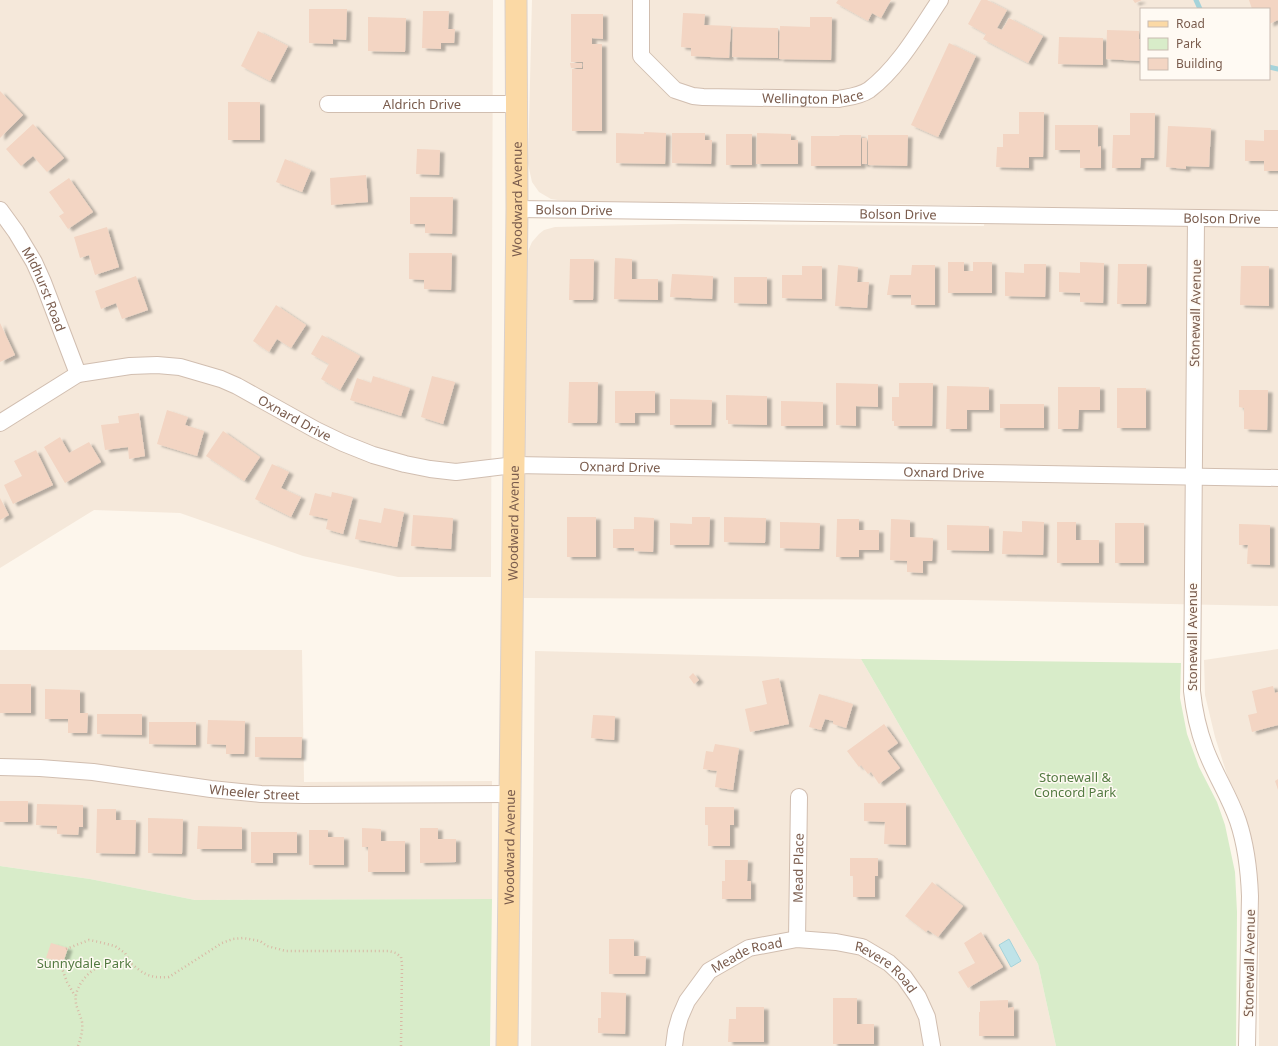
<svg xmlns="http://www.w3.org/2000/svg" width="1278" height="1046" viewBox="0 0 1278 1046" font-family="'Noto Sans',sans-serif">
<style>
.residential{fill:#f5e8da;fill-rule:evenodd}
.green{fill:#d8ecc9}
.water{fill:#bfe3e8;stroke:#a5d3da}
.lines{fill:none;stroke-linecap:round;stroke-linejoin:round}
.stream{stroke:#a5d3da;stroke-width:5}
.building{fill:#f3d5c3;filter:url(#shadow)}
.minor-casing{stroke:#d1beb0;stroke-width:18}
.major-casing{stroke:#dad1cd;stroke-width:23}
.path{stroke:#d9b8a5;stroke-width:2.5;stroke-dasharray:1 3;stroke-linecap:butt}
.minor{stroke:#fff;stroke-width:16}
.major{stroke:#fbd9a5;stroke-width:21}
.labels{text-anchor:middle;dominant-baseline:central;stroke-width:3;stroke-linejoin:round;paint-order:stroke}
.street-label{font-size:13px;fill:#7a5c4d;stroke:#fffaf3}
.park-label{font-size:13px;fill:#537a41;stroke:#fffaf3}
</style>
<defs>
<filter id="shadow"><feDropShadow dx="4.5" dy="2.5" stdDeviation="1" flood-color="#0004"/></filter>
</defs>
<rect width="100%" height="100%" fill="#fdf6ec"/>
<g class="residential">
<polygon points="0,0 493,0 491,577 398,577 303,556 180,513 94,510 0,568"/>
<path d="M 532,0 L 1278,0 L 1278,606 L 965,600 L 524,598 L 525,267 L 528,251 L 532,242 L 539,234 L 544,230 L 555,227 L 682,224 L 984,226 L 986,206 L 773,202 L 571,202 L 551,199 L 539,192 L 532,182 L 528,164 ZM 1141,9 L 1269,9 L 1269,79 L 1141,79 Z"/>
<polygon points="1278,649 1278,1046 1259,1046 1259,905 1247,837 1215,737 1205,695 1204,660"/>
<polygon points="0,650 302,650 304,782 492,781 492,899 195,900 90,879 0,866"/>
<polygon points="535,651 861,659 1038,964 1056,1046 531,1046"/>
</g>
<g class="green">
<polygon points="861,659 1181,663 1180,698 1187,734 1199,767 1217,802 1225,825 1235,872 1237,912 1236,1046 1056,1046 1038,964"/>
<polygon points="0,866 90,879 195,900 492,899 490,1046 0,1046"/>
</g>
<polygon class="water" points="1009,939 1021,961 1011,967 999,945"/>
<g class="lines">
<g class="stream">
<polyline points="1196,0 1200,9"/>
<polyline points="1269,67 1278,69"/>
</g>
</g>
<g class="building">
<polygon points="838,0 891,0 881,18 872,13 868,21 836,3"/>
<polygon points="981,0 987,0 1007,10 997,28 1002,30 1009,18 1043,36 1028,63 983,39 986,34 968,24"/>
<polygon points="1133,0 1142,0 1135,3"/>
<polygon points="1249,0 1278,0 1278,20 1269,24 1269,9 1252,9"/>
<polygon points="309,9 347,9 346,40 333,39 333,44 309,43"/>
<polygon points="423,11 449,11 448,29 455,29 454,43 441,43 441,49 422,48"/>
<polygon points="683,13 705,14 704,25 731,26 729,58 691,56 691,48 681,47"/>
<polygon points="571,14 603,14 603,39 592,38 592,44 602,44 602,131 572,131 572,69 583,69 583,62 571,62"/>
<polygon points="368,17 406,18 405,52 368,51"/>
<polygon points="810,17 832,17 831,60 779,59 780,26 810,27"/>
<polygon points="733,27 778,28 778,58 732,57"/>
<polygon points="1107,30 1139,31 1139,39 1141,39 1141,61 1106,59"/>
<polygon points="258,31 288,46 270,81 241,66"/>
<polygon points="1059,37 1103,38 1103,65 1058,64"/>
<polygon points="949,43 976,56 938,137 911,125"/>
<polygon points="570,63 582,63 582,68 571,68"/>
<polygon points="0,91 23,115 0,138"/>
<rect x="228" y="102" width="32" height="38"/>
<polygon points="1019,112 1044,112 1043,157 1029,157 1029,168 996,167 997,147 1003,147 1003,134 1019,134"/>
<polygon points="1130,113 1155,113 1154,158 1141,158 1140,168 1112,168 1113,135 1130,135"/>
<polygon points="33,124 64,158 47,172 33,156 21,166 6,149"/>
<polygon points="1055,125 1098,125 1098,147 1101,146 1101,168 1080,168 1080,150 1055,150"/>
<polygon points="1168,126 1211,128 1209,167 1186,166 1186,169 1166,167"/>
<polygon points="1264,130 1278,130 1278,171 1264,171 1264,161 1245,161 1245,140 1264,141"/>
<polygon points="644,132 666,133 665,164 616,163 616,133 644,134"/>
<polygon points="672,133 705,133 705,140 712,140 711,164 672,163"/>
<polygon points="757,133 791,134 791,140 798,140 798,164 756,164"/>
<rect x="726" y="134" width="26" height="31"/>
<polygon points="840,135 861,135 861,166 811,166 811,136 839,136"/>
<polygon points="868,135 908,135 907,166 868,165"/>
<rect x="862" y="138" width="5" height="26"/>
<polygon points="417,149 440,150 439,175 416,174"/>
<polygon points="285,159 311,170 302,192 276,182"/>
<polygon points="366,175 368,202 331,205 330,178"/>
<polygon points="69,178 93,212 68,229 59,216 64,213 49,192"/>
<polygon points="410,197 453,197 452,234 425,233 425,224 410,224"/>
<polygon points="107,227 119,267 95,275 89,255 80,258 74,237"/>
<polygon points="409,253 452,253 451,290 424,289 424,280 409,279"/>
<polygon points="615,258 632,259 632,279 658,279 658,300 614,299"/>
<polygon points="570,259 594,259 593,300 569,300"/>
<polygon points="948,262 964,262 964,271 973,271 973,262 992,262 992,293 948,293"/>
<polygon points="1080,262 1104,263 1103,303 1080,302 1080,293 1059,292 1059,272 1080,273"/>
<polygon points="1024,264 1046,264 1045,297 1005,296 1005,272 1024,273"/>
<polygon points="1118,264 1147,264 1146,304 1117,304"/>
<polygon points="838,265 858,267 857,282 869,282 867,308 835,306"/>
<polygon points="912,265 935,265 935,305 911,305 911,295 887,295 890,275 911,275"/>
<polygon points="802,266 822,266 822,299 782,298 782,275 802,275"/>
<polygon points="1241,266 1269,266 1269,306 1240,305"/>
<polygon points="672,274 713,276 712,299 670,297"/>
<polygon points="136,276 148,310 122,319 116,303 101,309 95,291"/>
<polygon points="734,277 767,277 767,304 734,303"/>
<polygon points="276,305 306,325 291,348 277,339 269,352 253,341"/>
<polygon points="0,323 15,355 0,362"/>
<polygon points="322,335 360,356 340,390 321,379 329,364 311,354"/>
<polygon points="373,376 410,388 401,416 350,400 357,378 371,383"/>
<polygon points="432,376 455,382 443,424 421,417"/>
<polygon points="569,382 598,382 597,423 568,423"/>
<polygon points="836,383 878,384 878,407 856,406 856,426 836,425"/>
<polygon points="899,383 933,383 932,426 894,426 894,421 892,421 892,397 899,397"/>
<polygon points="947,386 989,387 989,410 967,410 967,429 946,429"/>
<polygon points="1058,387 1100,387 1100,410 1079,410 1078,429 1058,429"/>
<rect x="1117" y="388" width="29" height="40"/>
<polygon points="1239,390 1268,390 1267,430 1244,429 1244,408 1239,407"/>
<polygon points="615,391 655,391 655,413 635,413 635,423 615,423"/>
<polygon points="726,395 767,396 767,425 728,424 728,420 726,420"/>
<polygon points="670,399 712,400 711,425 670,425"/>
<polygon points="781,401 823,402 823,426 781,426"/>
<rect x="1000" y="404" width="44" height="24"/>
<polygon points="167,410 188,417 185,425 204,431 197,456 157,444"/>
<polygon points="139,413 145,456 129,459 128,447 105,450 101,425 119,423 118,416"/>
<polygon points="223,431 260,457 244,481 206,456"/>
<polygon points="60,437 69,453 89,442 101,462 65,483 44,447"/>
<polygon points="36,450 53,485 13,504 4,485 22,476 14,461"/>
<polygon points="272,464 289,472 281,488 301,497 291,517 255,499"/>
<polygon points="332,492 353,497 343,534 326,529 328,519 309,515 315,493 331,497"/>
<polygon points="0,498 9,515 0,520"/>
<polygon points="384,508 404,512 397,547 355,539 359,519 381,523"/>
<polygon points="413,515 453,518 451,549 411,546"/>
<rect x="567" y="517" width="29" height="40"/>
<polygon points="634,517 654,518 653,552 634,551 634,548 613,548 613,529 634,529"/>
<polygon points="692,517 710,517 709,545 670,545 670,523 692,524"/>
<polygon points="724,517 766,518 765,543 724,542"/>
<polygon points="837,519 859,519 859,530 879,530 879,550 859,550 859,557 836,557"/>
<polygon points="891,519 910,520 910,537 933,538 932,561 923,561 923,573 907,572 907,561 890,560"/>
<polygon points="1022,521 1044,522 1043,555 1002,554 1003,531 1022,532"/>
<polygon points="780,522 820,523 819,549 780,548"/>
<polygon points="1057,522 1076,522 1076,540 1099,540 1099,563 1057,563"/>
<rect x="1115" y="523" width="29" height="40"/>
<polygon points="1239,524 1270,525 1270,565 1247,564 1248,545 1239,545"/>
<polygon points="947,525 989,526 989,551 947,550"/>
<polygon points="693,673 699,680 694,684 689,677"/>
<polygon points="779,678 789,724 750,732 745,709 767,704 762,681"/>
<rect x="0" y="684" width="31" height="29"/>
<polygon points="1273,686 1275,693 1278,692 1278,725 1252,732 1248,715 1257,713 1252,691"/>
<polygon points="45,689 80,690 80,713 88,713 87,733 68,733 68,719 45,719"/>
<polygon points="819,694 853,704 846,728 833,724 833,721 825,719 821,730 809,727"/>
<polygon points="97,714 142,714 142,735 97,734"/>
<polygon points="593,715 615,716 614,740 591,738"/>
<polygon points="208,720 245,721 244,754 226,754 226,745 207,744"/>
<polygon points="149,722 196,722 196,745 149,744"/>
<polygon points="884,724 898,743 887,751 900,768 879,784 871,772 868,774 861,765 859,767 847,751"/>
<polygon points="255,737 302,737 301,758 255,757"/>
<polygon points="715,744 739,748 733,790 715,787 717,771 703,769 706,751 713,752"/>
<polygon points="1278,779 1278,790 1275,781"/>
<rect x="0" y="801" width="28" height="21"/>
<polygon points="864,803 906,803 906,845 884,844 885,822 864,821"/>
<polygon points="37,804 83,805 83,827 79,827 78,835 57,834 57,826 36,825"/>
<polygon points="705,807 734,807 734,825 730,825 730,846 708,846 708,825 705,825"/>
<polygon points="97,809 116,809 116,820 136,820 135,854 96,853"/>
<polygon points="148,818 183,819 182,854 148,853"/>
<polygon points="198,826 242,827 242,849 197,849"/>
<polygon points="362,828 381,829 381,841 405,841 405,872 368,872 368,847 362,847"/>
<polygon points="420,828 438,828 438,839 456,839 456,862 420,863"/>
<polygon points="309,830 328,830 328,837 344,837 344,865 309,865"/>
<polygon points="251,832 297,832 297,853 273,853 273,863 251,863"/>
<polygon points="850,858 878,858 878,876 875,876 875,897 853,897 853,876 850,876"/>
<polygon points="725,860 748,860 747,881 751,881 751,899 722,899 722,881 725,881"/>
<polygon points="932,882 963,906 938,937 928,930 926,932 905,916"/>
<polygon points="981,932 1003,967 968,988 958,972 975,963 964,943"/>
<polygon points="609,939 634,939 634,956 646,956 645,974 609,974"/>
<polygon points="51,943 68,948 63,963 46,958"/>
<polygon points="601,992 626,993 625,1034 598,1033 598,1018 601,1018"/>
<polygon points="833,998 857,998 857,1024 874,1024 874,1044 833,1044"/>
<polygon points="1008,1000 1008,1008 1014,1007 1014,1036 979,1036 979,1012 980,1012 980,1001"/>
<polygon points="736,1007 764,1007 764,1042 728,1042 729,1019 736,1019"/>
</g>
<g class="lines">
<g class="minor-casing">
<g id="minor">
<path id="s1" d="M 641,0 L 641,56 L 675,90 L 693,96 L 703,97 L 839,99 C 849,97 860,96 869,90 C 899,67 919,31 940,0"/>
<path id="s2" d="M 328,104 L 516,104"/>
<path id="s3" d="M 517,209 L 1278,219"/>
<path id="s4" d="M 0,210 L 16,232 L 34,262 L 43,282 L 78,374"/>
<path d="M 1196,219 L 1192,691 C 1194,710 1198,729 1205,748 C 1214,773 1229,795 1238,821 C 1246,845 1249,870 1250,896 L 1247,1046"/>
<path id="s5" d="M 0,423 L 78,374 L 130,366 L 157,365 L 180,367 L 221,379 L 237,386 L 316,430 L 343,443 L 373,455 L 405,464 L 430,469 L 456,472 L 514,465 L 1278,478"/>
<path id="s6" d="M 0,767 L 40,768 L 93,772 L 211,789 L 261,794 L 304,795 L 511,794"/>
<path id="s7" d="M 797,939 L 799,797"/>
<path id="s8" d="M 674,1046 L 676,1031 L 680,1017 L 687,1001 L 709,971 L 749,948 L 797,939 L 836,942 L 862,947 L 889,963 L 904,977 L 918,997 L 927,1017 L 932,1046"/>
</g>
</g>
<g class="major-casing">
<g id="major">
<path id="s9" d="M 507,1046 L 517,209 L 516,0"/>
</g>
</g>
<g class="path">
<polyline points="66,949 89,940 99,942 115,946 125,953 131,964"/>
<polyline points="60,963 67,982 75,996"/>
<path d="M 78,1046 C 81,1038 83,1030 82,1022 C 80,1013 74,1005 76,995 C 80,975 104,958 125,962 C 130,962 134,966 138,969 C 148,977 157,978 169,977 L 222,943 L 233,939 L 243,938 L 260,941 L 267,946 L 286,951 L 389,951 L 396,953 L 401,957 L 402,964 L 401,1046"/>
</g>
<use href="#minor" class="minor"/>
<use href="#major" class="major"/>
</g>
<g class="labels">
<g class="street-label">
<text stroke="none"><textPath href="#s1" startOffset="243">Wellington Place</textPath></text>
<text stroke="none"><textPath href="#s2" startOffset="94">Aldrich Drive</textPath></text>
<text stroke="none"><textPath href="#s9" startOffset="847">Woodward Avenue</textPath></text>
<text stroke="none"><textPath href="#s3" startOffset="57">Bolson Drive</textPath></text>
<text stroke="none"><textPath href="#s3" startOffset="381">Bolson Drive</textPath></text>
<text stroke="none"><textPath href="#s3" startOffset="705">Bolson Drive</textPath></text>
<text stroke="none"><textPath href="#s4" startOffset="91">Midhurst Road</textPath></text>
<text transform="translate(1195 313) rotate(-89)">Stonewall Avenue</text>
<text stroke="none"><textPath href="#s5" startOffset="321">Oxnard Drive</textPath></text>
<text stroke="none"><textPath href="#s5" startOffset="657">Oxnard Drive</textPath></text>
<text stroke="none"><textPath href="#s5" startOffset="981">Oxnard Drive</textPath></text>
<text stroke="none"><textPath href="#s9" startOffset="523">Woodward Avenue</textPath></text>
<text transform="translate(1192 637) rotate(-90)">Stonewall Avenue</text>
<text stroke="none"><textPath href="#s6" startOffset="256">Wheeler Street</textPath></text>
<text stroke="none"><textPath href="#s9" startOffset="199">Woodward Avenue</textPath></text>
<text stroke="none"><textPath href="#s7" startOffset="71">Mead Place</textPath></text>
<text stroke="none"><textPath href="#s8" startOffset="126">Meade Road</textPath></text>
<text transform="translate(1249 963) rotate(-89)">Stonewall Avenue</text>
<text stroke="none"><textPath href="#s8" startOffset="276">Revere Road</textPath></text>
</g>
<g class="park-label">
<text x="1075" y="777">Stonewall &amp;<tspan x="1075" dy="15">Concord Park</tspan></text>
<text x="84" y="963">Sunnydale Park</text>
</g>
</g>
<rect x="1140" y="8" width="130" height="72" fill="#fffaf3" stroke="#cabbb1"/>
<rect x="1148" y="21" width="20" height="6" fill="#fbd9a5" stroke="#cabbb1"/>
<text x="1176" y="28" font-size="12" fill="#7a5c4d">Road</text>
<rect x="1148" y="38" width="20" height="12" fill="#d8ecc9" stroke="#cabbb1"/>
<text x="1176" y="48" font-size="12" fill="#7a5c4d">Park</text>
<rect x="1148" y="58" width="20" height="12" fill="#f3d5c3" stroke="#cabbb1"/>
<text x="1176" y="68" font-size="12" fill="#7a5c4d">Building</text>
</svg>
